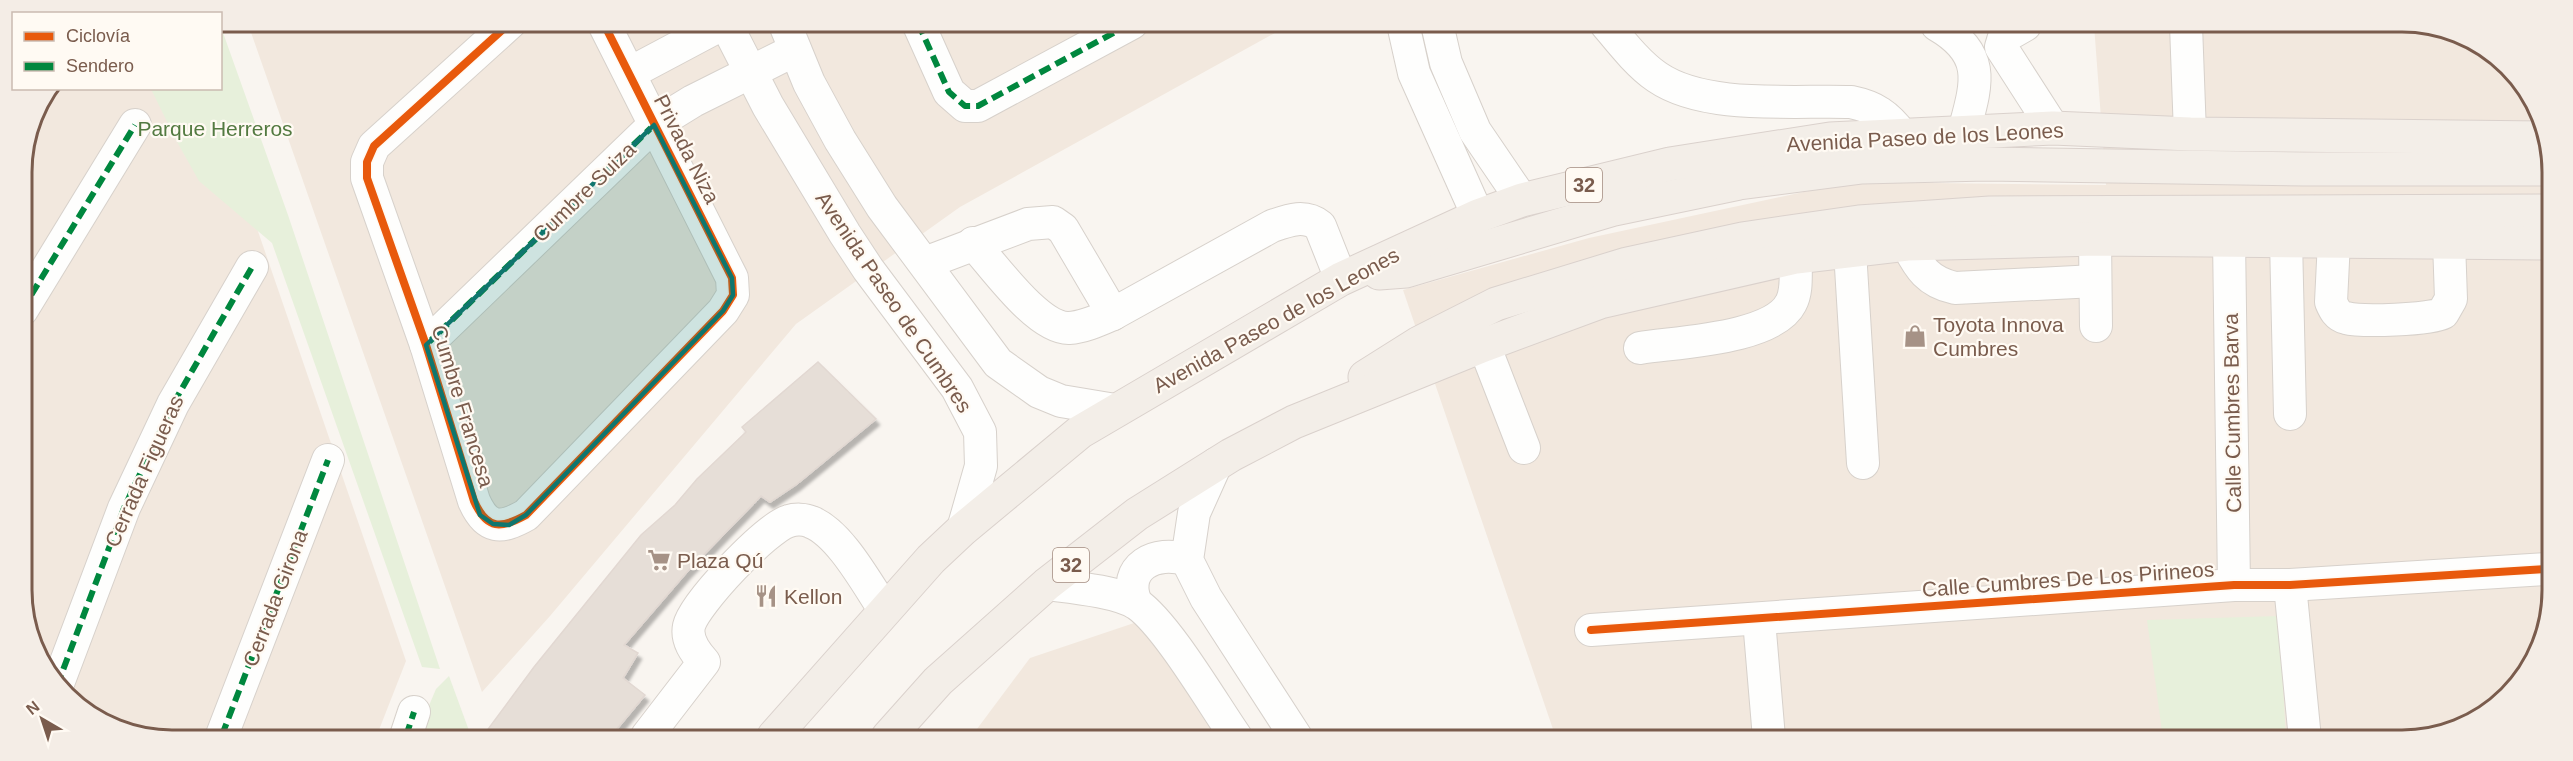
<svg xmlns="http://www.w3.org/2000/svg" width="2573" height="761" viewBox="0 0 2573 761" font-family="Helvetica,sans-serif">
<style>
.residential{fill:#f2e8de}
.green{fill:#e7f0db}
.building{fill:#e6ded7;stroke:#e2d8d2;stroke-width:1.5;filter:url(#shadow)}
.lines{fill:none;stroke-linecap:round;stroke-linejoin:round}
.minor-casing{stroke:#d7d1cb;stroke-width:34}
.major-casing{stroke:#dad1cc;stroke-width:35}
.minor{stroke:#fefefd;stroke-width:32}
.major{stroke:#f3eee8;stroke-width:33}
.quiet{stroke:#00873e;stroke-width:6;stroke-dasharray:12 6;stroke-linecap:butt}
.cycleway-casing{stroke:#fffaf3;stroke-width:11}
.cycleway{stroke:#e8590c;stroke-width:8}
.marked{fill:#0f766e;fill-opacity:0.2;stroke:#0f766e;stroke-width:4.5;stroke-linejoin:round}
.labels{text-anchor:middle;dominant-baseline:central;stroke-width:4.5;stroke-linejoin:round;paint-order:stroke}
.shield{fill:#fffaf3;stroke:#a28b7f;stroke-width:1.5}
.shield-label{font-size:20px;font-weight:bold;fill:#7a5c4d}
.park-label{font-size:21px;fill:#537a41;stroke:#fffaf3}
.street-label{font-size:21px;fill:#7a5c4d;stroke:#fffaf3}
.poi-label{font-size:21px;fill:#7a5c4d;stroke:#fffaf3;text-anchor:start}
.rim{fill:none;stroke:#7a5c4d;stroke-width:3}
</style>
<defs>
<filter id="shadow"><feDropShadow dx="3.5" dy="6" stdDeviation="1.5" flood-color="#0004"/></filter>
</defs>
<rect width="100%" height="100%" fill="#f9f5f0"/>
<g class="residential">
<polygon points="247,21 1293,23 960,207 796,324 550,616 482,692"/>
<polygon points="2094,25 2440,26 2508,65 2549,142 2547,628 2527,673 2494,709 2411,740 1556,738 1403,290 1589,238 1850,182 2106,185"/>
<polygon points="49,89 209,89 406,661 377,735 133,735 58,689 24,619 21,162 33,113"/>
<polygon points="1143,620 1220,737 971,737 1030,658"/>
</g>
<g class="green">
<polygon points="221,27 288,215 440,669 422,667 272,243 199,181 176,140 151,89 220,88"/>
<polygon points="2279,616 2286,739 2163,739 2147,620"/>
<polygon points="449,676 471,736 416,736 436,689"/>
</g>
<polygon class="building" points="818,362 876,419 797,484 770,502 761,496 686,573 624,645 638,653 623,678 645,695 611,736 483,736 534,667 641,535 675,505 697,479 746,432 742,427"/>
<g class="lines">
<g class="minor-casing">
<g id="minor">
<path d="M 511,22 L 374,146 L 367,162 L 367,178 L 426,345 L 474,501 C 487,530 501,529 526,515 L 723,311 L 733,295 L 732,278 L 603,22"/>
<polyline points="725,22 768,106 845,234 868,269 957,388 980,432 981,466 963,529"/>
<polyline points="784,22 809,83 840,140 882,207 998,363 1039,392 1061,401 1115,410"/>
<polyline points="918,23 949,92 965,106 978,106 1132,23"/>
<polyline points="1403,24 1414,73 1478,216"/>
<polyline points="1437,24 1446,63 1475,131 1522,200"/>
<path d="M 1606,24 C 1621,42 1638,64 1657,77 C 1705,110 1794,100 1851,102 C 1875,107 1887,115 1902,135"/>
<path d="M 1937,25 C 1987,54 1977,83 1964,131"/>
<polyline points="2025,25 2004,37 2001,47 2053,128"/>
<polyline points="2186,25 2190,134"/>
<polyline points="630,73 726,22"/>
<polyline points="2095,239 2096,326"/>
<polyline points="2229,240 2234,585"/>
<polyline points="2286,240 2290,414"/>
<path d="M 2334,241 L 2331,302 C 2334,309 2337,316 2346,318 C 2361,322 2430,320 2443,313 L 2451,299 L 2449,242"/>
<path d="M 973,243 C 994,266 1038,329 1069,328 C 1084,327 1099,320 1113,314 L 1272,226 C 1289,220 1305,214 1320,226 L 1341,279"/>
<path d="M 1907,244 C 1919,268 1928,282 1955,288 L 2095,281"/>
<polyline points="1850,251 1863,463"/>
<polyline points="925,263 1028,224 1053,222 1063,229 1113,314"/>
<polyline points="22,310 135,125"/>
<polyline points="426,345 654,125 693,101 795,50"/>
<polyline points="1484,345 1524,448"/>
<path d="M 1640,348 C 1677,342 1773,339 1791,303 C 1798,290 1795,272 1796,257"/>
<polyline points="1216,464 1194,513 1187,560 1206,598 1296,737"/>
<path d="M 1047,584 C 1070,587 1117,591 1137,604 C 1167,625 1213,704 1236,737"/>
<polyline points="2290,585 2305,739"/>
<path d="M 1136,603 C 1121,567 1156,549 1187,560"/>
<polyline points="1759,620 1769,738"/>
<polyline points="1591,630 2234,585 2290,585 2547,569"/>
<polyline points="57,686 124,508 173,404 252,267"/>
<polyline points="222,735 328,460"/>
<polyline points="406,736 414,712"/>
<path d="M 647,736 L 704,662 C 695,652 686,640 689,626 C 694,604 767,527 789,521 C 795,519 805,519 811,522 C 840,533 867,584 884,609"/>
</g>
</g>
<g class="major-casing">
<g id="major">
<polyline points="1379,273 1406,271 1614,209 1739,183 1862,167 1986,164 2304,169 2549,169"/>
<polyline points="1365,377 1419,343 1496,304 1627,264 1742,239 1859,222 1990,213 2549,211"/>
<polyline points="774,736 931,559 963,529 1080,432 1341,279 1478,216 1522,200 1670,164 1830,139 2053,128 2190,134 2547,138"/>
<polyline points="888,737 938,681 1047,584 1137,514 1231,455 1294,422 1484,345 1600,302 1796,257 1907,244 2095,239 2549,243"/>
</g>
</g>
<use href="#minor" class="minor"/>
<use href="#major" class="major"/>
<g class="quiet">
<polyline points="918,23 949,92 965,106 978,106 1132,23"/>
<polyline points="22,310 135,125"/>
<polyline points="426,345 654,125"/>
<polyline points="57,686 124,508 173,404 252,267"/>
<polyline points="222,735 328,460"/>
<polyline points="406,736 414,712"/>
</g>
<g class="cycleway-casing">
<g id="cycleway">
<path d="M 511,22 L 374,146 L 367,162 L 367,178 L 426,345 L 474,501 C 487,530 501,529 526,515 L 723,311 L 733,295 L 732,278 L 603,22"/>
<polyline points="1591,630 2234,585 2290,585 2547,569"/>
</g>
</g>
<use href="#cycleway" class="cycleway"/>
</g>
<path class="marked" d="M 654,125 L 732,278 L 733,295 L 723,311 L 526,515 L 509,525 L 493,524 L 480,515 L 426,345 Z"/>
<defs>
<g id="shop-bare" transform="scale(1.8)"><path d="M-5-2.5h2.3a2.7 3.5 0 0 1 5.4 0H5L5.5 6h-11ZM-1.5-2.5h3a1.5 2.3 0 0 0-3 0Z" fill="#a69286" stroke="#fffaf3" stroke-width="2.5" paint-order="stroke"/></g>
<g id="supermarket-bare" transform="scale(1.8)"><path d="M-6-5.5h2.5l.6 2H6L4.5 2H-2.5L-4.4-4H-6ZM-1.5 3.2a1.3 1.3 0 1 0 .1 0ZM3 3.2a1.3 1.3 0 1 0 .1 0Z" fill="#a69286" stroke="#fffaf3" stroke-width="2.5" paint-order="stroke"/></g>
<g id="restaurant-bare" transform="scale(1.8)"><path d="M-5-6h1v4h1v-4h1v4h1v-4h1v5L-1.5 .5V6h-2V.5L-5-1ZM5-6V6H3V1.5H1.5Q1.5-4 5-6Z" fill="#a69286" stroke="#fffaf3" stroke-width="2.5" paint-order="stroke"/></g>
</defs>
<g fill-rule="evenodd">
<use href="#shop-bare" x="1915" y="336"/>
<use href="#supermarket-bare" x="659" y="560"/>
<use href="#restaurant-bare" x="766" y="596"/>
</g>
<g class="labels">
<g class="shield">
<rect x="1566" y="168" width="36" height="34" rx="4.5"/>
<rect x="1053" y="548" width="36" height="34" rx="4.5"/>
</g>
<g class="shield-label">
<text x="1584" y="185">32</text>
<text x="1071" y="565">32</text>
</g>
<g class="park-label">
<text x="215" y="128">Parque Herreros</text>
</g>
<g class="street-label">
<text transform="translate(1925 137) rotate(-3)">Avenida Paseo de los Leones</text>
<text transform="translate(687 149) rotate(63)">Privada Niza</text>
<text transform="translate(584 192) rotate(-44)">Cumbre Suiza</text>
<text transform="translate(894 302) rotate(56)">Avenida Paseo de Cumbres</text>
<text transform="translate(1276 320) rotate(-29)">Avenida Paseo de los Leones</text>
<text transform="translate(463 406) rotate(73)">Cumbre Francesa</text>
<text transform="translate(2232 413) rotate(-91)">Calle Cumbres Barva</text>
<text transform="translate(144 471) rotate(-66)">Cerrada Figueras</text>
<text transform="translate(2068 579) rotate(-4)">Calle Cumbres De Los Pirineos</text>
<text transform="translate(275 598) rotate(-69)">Cerrada Girona</text>
</g>
<g class="poi-label">
<text x="1933" y="324">Toyota Innova<tspan x="1933" dy="24">Cumbres</tspan></text>
<text x="677" y="560">Plaza Qú</text>
<text x="784" y="596">Kellon</text>
</g>
</g>
<path d="M0 0H2573V761H0ZM172 32H2402A140 140 0 0 1 2542 172V590A140 140 0 0 1 2402 730H172A140 140 0 0 1 32 590V172A140 140 0 0 1 172 32Z" fill="#f4ede6" fill-rule="evenodd"/>
<path class="rim" d="M172 32H2402A140 140 0 0 1 2542 172V590A140 140 0 0 1 2402 730H172A140 140 0 0 1 32 590V172A140 140 0 0 1 172 32Z"/>
<rect x="12" y="12" width="210" height="78" fill="#fffaf3" stroke="#cabbb1" stroke-width="1.5"/>
<rect x="24" y="32" width="30" height="9" fill="#e8590c" stroke="#cabbb1" stroke-width="1.5"/>
<text x="66" y="42" font-size="18" fill="#7a5c4d">Ciclovía</text>
<rect x="24" y="62" width="30" height="9" fill="#00873e" stroke="#cabbb1" stroke-width="1.5"/>
<text x="66" y="72" font-size="18" fill="#7a5c4d">Sendero</text>
<g transform="translate(42 719) rotate(321)" stroke="#fffaf3" stroke-width="4.5" paint-order="stroke">
<path d="M0-4.5L10 22L0 15L-10 22Z" fill="#7a5c4d"/>
<text y="-9" font-size="16" font-weight="bold" text-anchor="middle" fill="#7a5c4d">N</text>
</g>
</svg>
